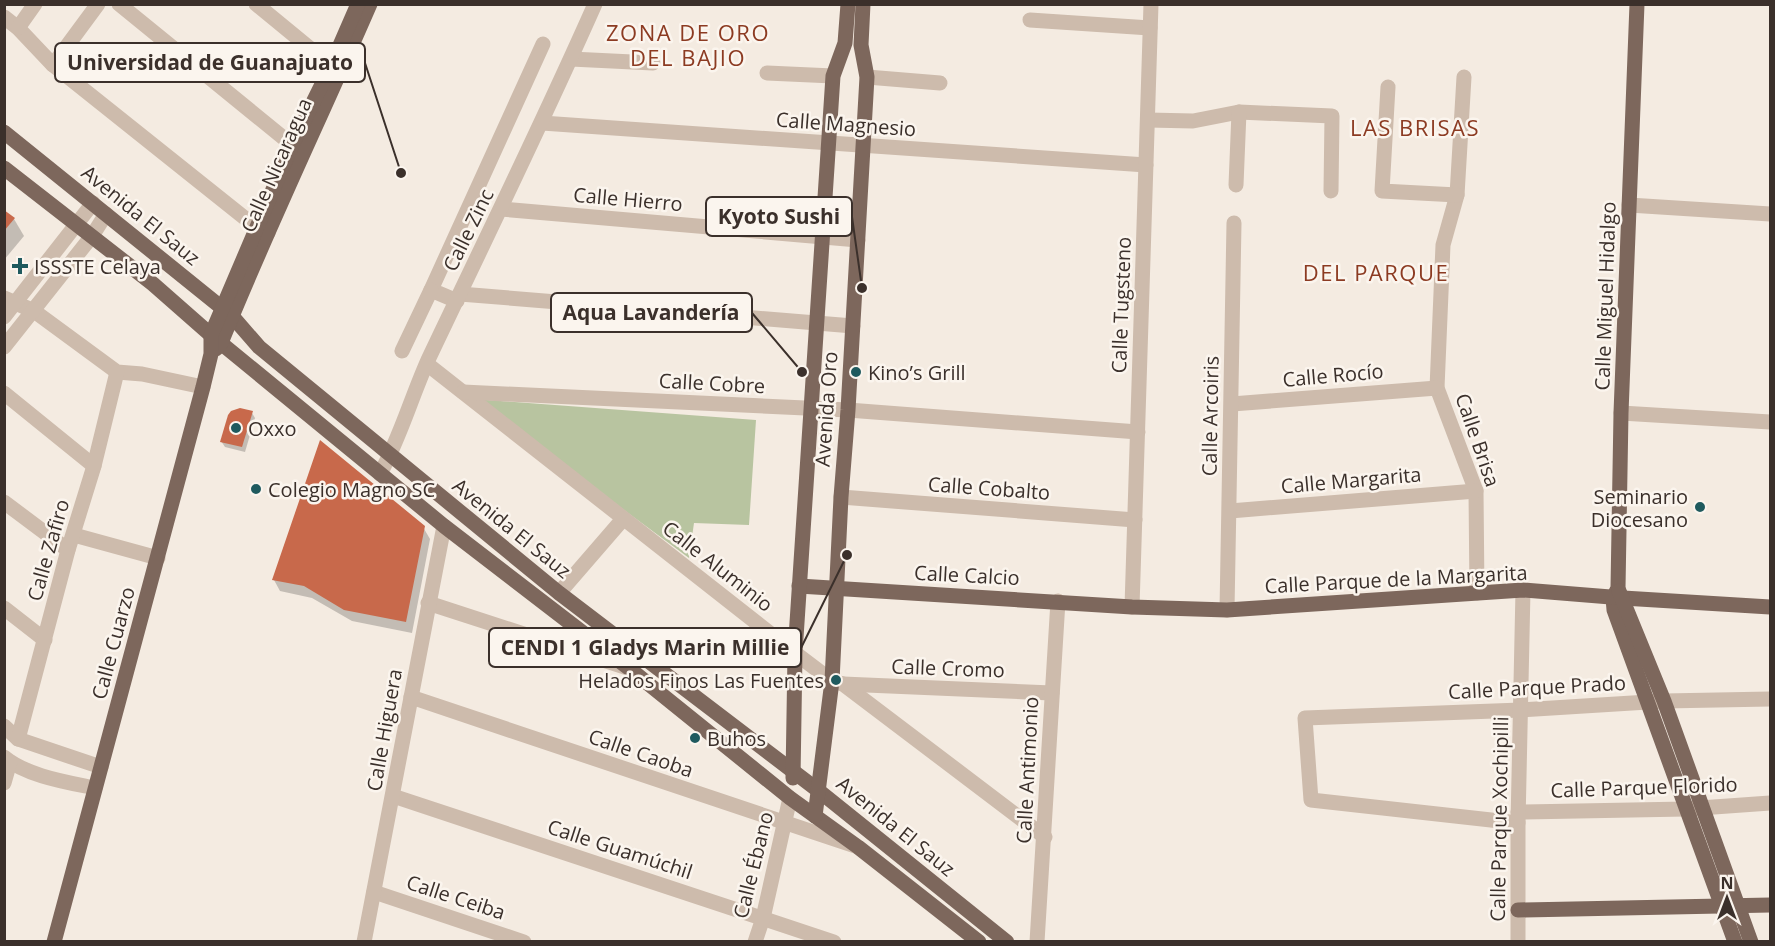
<svg xmlns="http://www.w3.org/2000/svg" width="1775" height="946" viewBox="0 0 1775 946" font-family="'Open Sans',sans-serif">
<style>
.green{fill:#b8c4a0}
.shadow{fill:#0003}
.building{fill:#c8694b}
.lines{fill:none;stroke-linecap:round;stroke-linejoin:round}
.minor{stroke:#cdbbac;stroke-width:15}
.major{stroke:#7d675c;stroke-width:15}
.poi-dot{fill:#1f5a5e;stroke:#fbf5ee;stroke-width:2}
.labels{text-anchor:middle;dominant-baseline:central;stroke-width:5;stroke-linejoin:round;paint-order:stroke}
.street-label{font-size:20px;fill:#3b302b;stroke:#fbf5ee}
.poi-label{font-size:20px;fill:#3b302b;stroke:#fbf5ee;text-anchor:start}
.quarter-label{font-size:22px;letter-spacing:1.5px;fill:#8c3b22;stroke:#fbf5ee}
.leader{fill:none;stroke:#3b302b;stroke-width:2}
.callout-dot{fill:#3b302b;stroke:#fbf5ee;stroke-width:2}
.callout{fill:#fbf5ee;stroke:#3b302b;stroke-width:2}
.callout-label{font-size:21px;text-anchor:middle;font-weight:bold;fill:#3b302b}
</style>
<rect width="100%" height="100%" fill="#f4ebe1"/>
<polygon class="green" points="474,399 756,420 749,525 694,523 689,558"/>
<g class="shadow">
<polygon points="4,212 14,219 24,236 4,260"/>
<polygon points="252,413 255,418 245,452 225,447 221,441"/>
<polygon points="423,527 430,539 412,633 352,621 312,598 280,591 274,580"/>
</g>
<g class="building">
<polygon points="4,210 15,218 4,231"/>
<polygon points="240,408 253,411 242,447 220,442 228,415 231,411"/>
<polygon points="320,440 425,526 406,622 344,610 304,586 272,580"/>
</g>
<g class="lines">
<g class="minor">
<polyline points="119,4 302,153"/>
<polyline points="256,4 340,73"/>
<polyline points="4,17 18,28 53,65 256,227 268,233"/>
<polyline points="1030,20 1150,28"/>
<polyline points="18,28 35,4"/>
<polyline points="571,59 653,63"/>
<polyline points="53,65 98,4"/>
<polyline points="767,73 833,76"/>
<polyline points="867,77 940,83"/>
<polyline points="1464,77 1457,195 1443,245 1437,388 1476,491 1477,593"/>
<polyline points="1388,87 1382,191 1457,195"/>
<polyline points="1148,120 1193,121 1239,112 1332,116 1331,191"/>
<polyline points="542,123 1146,165"/>
<polyline points="1236,185 1239,112"/>
<polyline points="1629,205 1770,214"/>
<polyline points="501,209 858,240"/>
<polyline points="460,294 853,326"/>
<polyline points="4,298 34,311 117,372 142,374 203,387"/>
<polyline points="457,301 431,290 543,44"/>
<polyline points="4,317 93,203"/>
<polyline points="4,347 92,236 106,214"/>
<polyline points="402,351 431,290"/>
<polyline points="427,364 795,653 832,681 843,684 1045,837"/>
<polyline points="463,392 848,410 1138,432"/>
<polyline points="4,393 94,466"/>
<polyline points="1232,404 1437,388"/>
<polyline points="1621,413 1770,422"/>
<path d="M 380,474 C 400,438 411,398 428,360 C 484,242 542,124 595,4"/>
<polyline points="841,497 1135,520"/>
<polyline points="4,502 68,550"/>
<polyline points="1230,511 1476,491"/>
<polyline points="74,535 158,558"/>
<polyline points="559,593 623,519"/>
<polyline points="428,603 628,668"/>
<polyline points="1132,607 1151,4"/>
<polyline points="4,608 45,640"/>
<polyline points="1227,610 1234,223"/>
<polyline points="843,684 1052,693"/>
<polyline points="411,697 855,846"/>
<polyline points="4,726 18,739 101,767"/>
<polyline points="18,739 68,550 94,466 117,372"/>
<path d="M 4,757 C 27,776 66,782 95,788"/>
<polyline points="4,783 10,762"/>
<polyline points="393,796 834,942"/>
<polyline points="1518,812 1686,809 1770,803"/>
<polyline points="1518,823 1311,800 1305,718 1521,710 1664,701 1770,699"/>
<polyline points="374,892 524,942"/>
<polyline points="364,942 444,526"/>
<polyline points="755,942 763,918 790,798"/>
<polyline points="1037,942 1058,601"/>
<polyline points="1518,942 1518,823 1523,590"/>
</g>
<g class="major">
<polyline points="1637,4 1621,413 1618,588 1613,598 1614,610 1735,942"/>
<polyline points="4,132 232,316 259,347 559,593 819,791 1007,942"/>
<polyline points="4,168 153,284 211,335 444,526 630,669 790,798 858,847 979,942"/>
<path d="M 216,349 L 221,343 C 267,229 321,117 370,4"/>
<polyline points="799,586 1132,607 1227,610 1523,590 1623,598 1770,607"/>
<polyline points="1619,591 1664,701 1751,942"/>
<polyline points="793,778 795,653 833,76 845,43 848,4"/>
<polyline points="815,816 832,681 841,497 848,410 867,77 861,45 863,4"/>
<polyline points="1518,910 1770,905"/>
<polyline points="54,942 203,387 211,354 211,335 292,145 331,66 358,4"/>
</g>
</g>
<g class="poi-dot">
<path d="M17 257h6v6h6v6h-6v6h-6v-6h-6v-6h6z"/>
<circle cx="856" cy="372" r="6"/>
<circle cx="236" cy="428" r="6"/>
<circle cx="256" cy="489" r="6"/>
<circle cx="1700" cy="507" r="6"/>
<circle cx="836" cy="680" r="6"/>
<circle cx="695" cy="738" r="6"/>
</g>
<g class="labels">
<g class="street-label">
<text transform="translate(846 124) rotate(4)">Calle Magnesio</text>
<text transform="translate(276 165) rotate(-66)">Calle Nicaragua</text>
<text transform="translate(628 199) rotate(5)">Calle Hierro</text>
<text transform="translate(141 215) rotate(39)">Avenida El Sauz</text>
<text transform="translate(468 230) rotate(-64)">Calle Zinc</text>
<text transform="translate(1605 296) rotate(-88)">Calle Miguel Hidalgo</text>
<text transform="translate(1121 305) rotate(-88)">Calle Tugsteno</text>
<text transform="translate(1333 375) rotate(-5)">Calle Rocío</text>
<text transform="translate(712 383) rotate(3)">Calle Cobre</text>
<text transform="translate(826 409) rotate(-86)">Avenida Oro</text>
<text transform="translate(1210 416) rotate(-89)">Calle Arcoiris</text>
<text transform="translate(1478 440) rotate(71)">Calle Brisa</text>
<text transform="translate(1351 480) rotate(-5)">Calle Margarita</text>
<text transform="translate(989 488) rotate(4)">Calle Cobalto</text>
<text transform="translate(512 528) rotate(39)">Avenida El Sauz</text>
<text transform="translate(48 550) rotate(-74)">Calle Zafiro</text>
<text transform="translate(718 566) rotate(38)">Calle Aluminio</text>
<text transform="translate(967 575) rotate(3)">Calle Calcio</text>
<text transform="translate(1396 579) rotate(-3)">Calle Parque de la Margarita</text>
<text transform="translate(113 643) rotate(-75)">Calle Cuarzo</text>
<text transform="translate(948 668) rotate(2)">Calle Cromo</text>
<text transform="translate(1537 687) rotate(-3)">Calle Parque Prado</text>
<text transform="translate(384 730) rotate(-80)">Calle Higuera</text>
<text transform="translate(641 753) rotate(19)">Calle Caoba</text>
<text transform="translate(1027 770) rotate(-87)">Calle Antimonio</text>
<text transform="translate(1644 787) rotate(-2)">Calle Parque Florido</text>
<text transform="translate(1499 819) rotate(-89)">Calle Parque Xochipilli</text>
<text transform="translate(896 826) rotate(39)">Avenida El Sauz</text>
<text transform="translate(620 849) rotate(18)">Calle Guamúchil</text>
<text transform="translate(753 865) rotate(-76)">Calle Ébano</text>
<text transform="translate(456 897) rotate(18)">Calle Ceiba</text>
</g>
<g class="poi-label">
<text x="34" y="266">ISSSTE Celaya</text>
<text x="868" y="372">Kino’s Grill</text>
<text x="248" y="428">Oxxo</text>
<text x="268" y="489">Colegio Magno SC</text>
<text x="1688" y="496" text-anchor="end">Seminario<tspan x="1688" dy="23">Diocesano</tspan></text>
<text x="824" y="680" text-anchor="end">Helados Finos Las Fuentes</text>
<text x="707" y="738">Buhos</text>
</g>
<g class="quarter-label">
<text x="688" y="32">ZONA DE ORO<tspan x="688" dy="25">DEL BAJIO</tspan></text>
<text x="1415" y="127">LAS BRISAS</text>
<text x="1376" y="272">DEL PARQUE</text>
</g>
</g>
<path class="leader" d="M401 173L365 63M862 288L852 217M802 372L752 313M847 555L801 648"/>
<g class="callout-dot">
<circle cx="401" cy="173" r="6"/>
<circle cx="862" cy="288" r="6"/>
<circle cx="802" cy="372" r="6"/>
<circle cx="847" cy="555" r="6"/>
</g>
<g class="callout">
<rect x="55" y="43" width="310" height="39" rx="6"/>
<rect x="706" y="197" width="146" height="39" rx="6"/>
<rect x="551" y="293" width="201" height="39" rx="6"/>
<rect x="489" y="628" width="312" height="39" rx="6"/>
</g>
<g class="callout-label">
<text x="210" y="70">Universidad de Guanajuato</text>
<text x="779" y="224">Kyoto Sushi</text>
<text x="651" y="320">Aqua Lavandería</text>
<text x="645" y="655">CENDI 1 Gladys Marin Millie</text>
</g>
<rect width="1775" height="946" fill="none" stroke="#3b302b" stroke-width="12"/>
<g transform="translate(1727 898)" stroke="#fbf5ee" stroke-width="4.5" paint-order="stroke">
<path d="M0-4.5L10 22L0 15L-10 22Z" fill="#3b302b"/>
<text y="-9" font-size="16" font-weight="bold" text-anchor="middle" fill="#3b302b">N</text>
</g>
</svg>
